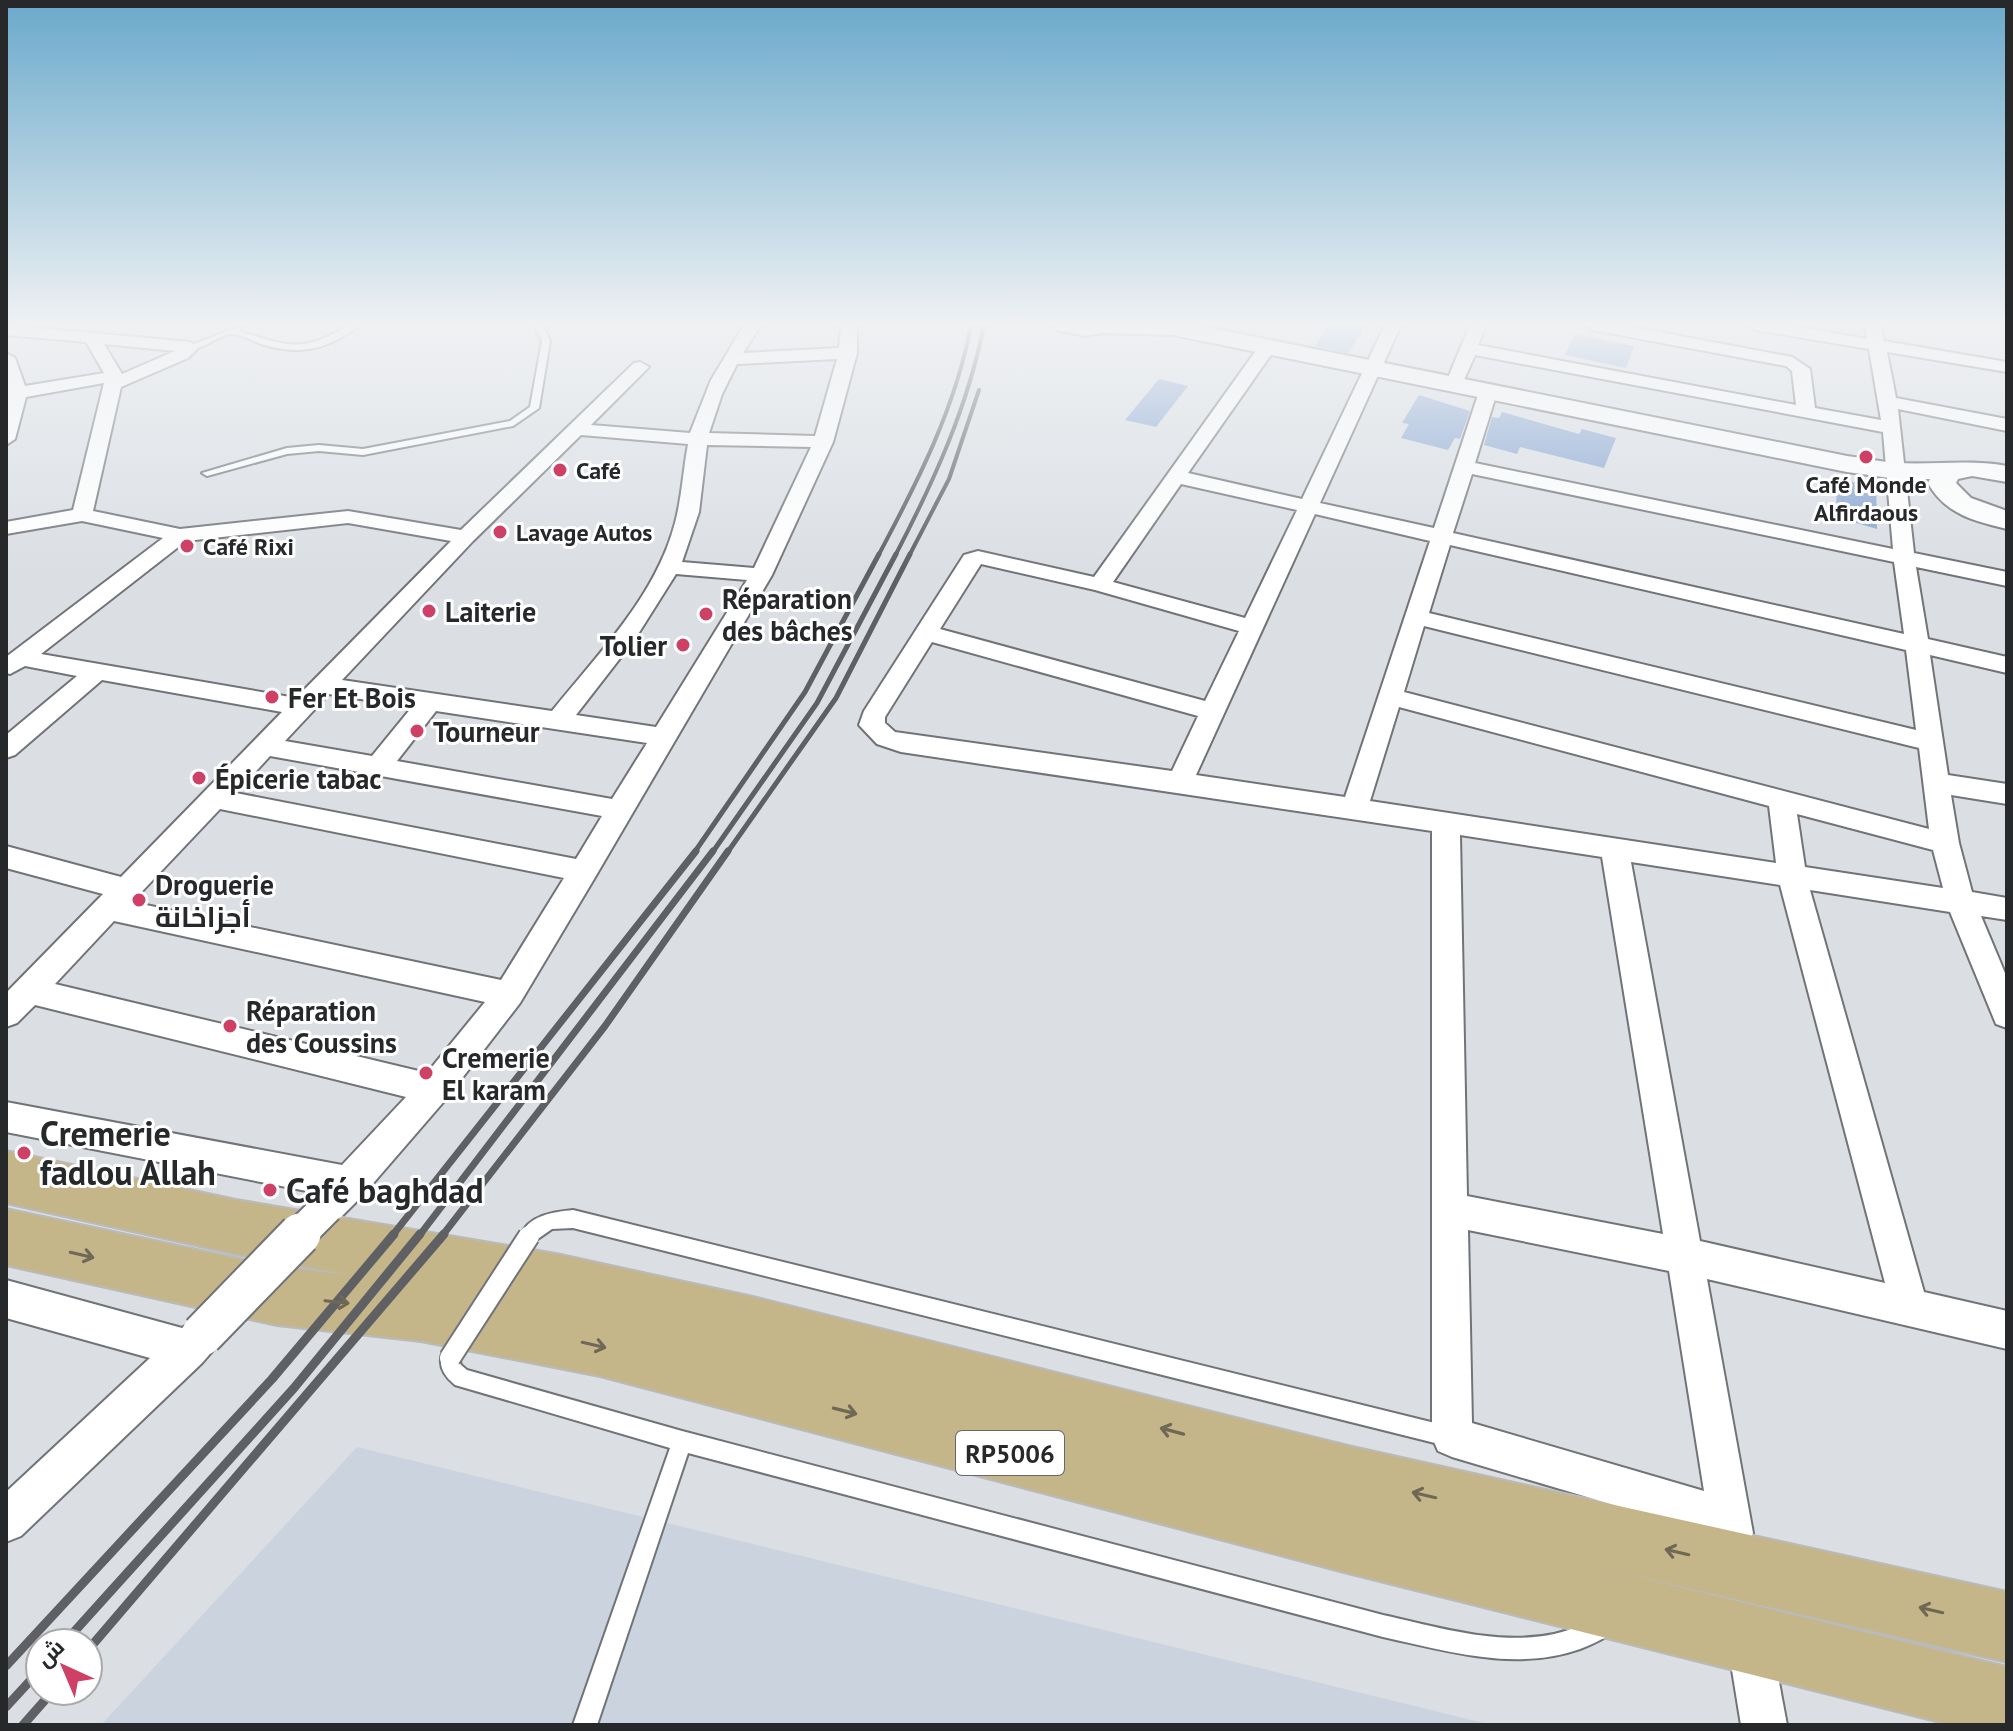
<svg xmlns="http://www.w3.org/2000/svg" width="2013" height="1731" viewBox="0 0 2013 1731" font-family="'PT Sans',Cairo,sans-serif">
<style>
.built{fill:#cbd3df}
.building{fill:#86a5d3}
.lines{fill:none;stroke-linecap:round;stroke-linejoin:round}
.lane-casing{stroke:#707378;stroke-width:4}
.street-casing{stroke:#707378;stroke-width:4}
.secondary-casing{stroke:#707378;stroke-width:4}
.primary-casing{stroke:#bababb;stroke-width:4}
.lane{fill:#fff;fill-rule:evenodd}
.street{fill:#fff;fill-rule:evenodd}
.secondary{fill:#fff;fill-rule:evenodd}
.primary{fill:#c5b689;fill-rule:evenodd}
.rail-far3{stroke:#5e6063;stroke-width:4}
.rail-far2{stroke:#5e6063;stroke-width:5}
.rail-far1{stroke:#5e6063;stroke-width:7}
.rail{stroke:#5e6063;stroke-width:9}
.lane-bridge-casing{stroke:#707378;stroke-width:24;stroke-linecap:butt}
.street-bridge-far1-casing{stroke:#707378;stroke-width:36;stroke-linecap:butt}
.street-bridge-casing{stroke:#707378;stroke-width:45;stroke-linecap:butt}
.lane-bridge{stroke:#fff;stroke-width:20}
.street-bridge-far1{stroke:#fff;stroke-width:32}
.street-bridge{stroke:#fff;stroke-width:41}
.oneway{stroke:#6e6855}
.poi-dot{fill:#ce4066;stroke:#fff;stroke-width:3}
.labels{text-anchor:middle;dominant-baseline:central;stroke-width:6;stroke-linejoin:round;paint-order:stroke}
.far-poi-label{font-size:24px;font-weight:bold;fill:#27282a;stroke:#fff;text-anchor:start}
.shield{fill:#fff;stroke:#68686a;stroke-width:2}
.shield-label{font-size:26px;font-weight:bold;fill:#27282a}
.poi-label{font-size:28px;font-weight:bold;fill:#27282a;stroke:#fff;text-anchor:start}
.near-poi-label{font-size:34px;font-weight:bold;fill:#27282a;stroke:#fff;text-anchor:start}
</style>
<rect width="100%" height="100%" fill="#dbdfe4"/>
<polygon class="built" points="357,1447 1492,1725 101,1725"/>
<g class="building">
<polygon points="1329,325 1366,325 1348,353 1315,346"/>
<polygon points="1575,334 1634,346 1626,368 1565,355"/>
<polygon points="1159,379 1188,386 1156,427 1125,420"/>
<polygon points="1419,395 1470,411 1460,439 1455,438 1448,450 1401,438 1409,424 1402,423"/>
<polygon points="1502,412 1579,434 1582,429 1616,438 1604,468 1520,447 1517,454 1484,445 1492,417 1499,418"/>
<polygon points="1857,477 1876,481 1877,529 1836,517 1837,478 1857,483"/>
</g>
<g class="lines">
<g class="lane-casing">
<g id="lane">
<path d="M 349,325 L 360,325 C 328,350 299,356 261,344 C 253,341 240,334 232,334 C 216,335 200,354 186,347 L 238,327 L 242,329 L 239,331 C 289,347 303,353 349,325 Z"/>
<polygon points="534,325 542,325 550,341 539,408 513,426 363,455 319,451 287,454 207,476 202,473 287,448 319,445 363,449 510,421 530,407 542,341"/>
<path d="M 573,1210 L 1447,1426 L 1454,1429 L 1457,1436 L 1454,1443 L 1447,1446 L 573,1228 L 552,1229 L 529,1245 L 523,1242 L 520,1236 C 529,1215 553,1212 573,1210 Z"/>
<path d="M 450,1348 L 457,1351 L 461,1365 L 467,1370 L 682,1431 L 1383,1615 C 1438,1627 1498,1646 1554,1634 C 1573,1630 1589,1621 1606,1614 L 1614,1617 L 1617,1625 L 1614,1633 C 1603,1638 1592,1645 1580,1649 C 1515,1672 1447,1651 1383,1637 L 688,1453 L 597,1725 L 573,1725 L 670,1448 L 455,1385 C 444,1376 437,1365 443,1351 Z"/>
</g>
</g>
<g class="street-casing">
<g id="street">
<path d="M 6,325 L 190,342 L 199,347 L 188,358 L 121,387 L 93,511 L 180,529 L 348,511 L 461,530 L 634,363 L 640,362 L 649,367 L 591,425 L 690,433 L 711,380 L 744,325 L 761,325 L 743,353 L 839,348 L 841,325 L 857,325 L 857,353 L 833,442 L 772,575 L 594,879 L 520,1003 L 446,1099 L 363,1195 L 339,1219 L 327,1224 L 315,1219 L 309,1207 L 317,1193 L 6,1132 L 6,1102 L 342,1165 L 406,1097 L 35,1005 L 17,1023 L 6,1027 L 6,993 L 103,894 L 6,868 L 6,846 L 121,877 L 282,712 L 102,680 L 15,755 L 6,758 L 6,735 L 77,676 L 25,666 L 10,674 L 6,673 L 6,657 L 163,538 L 82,521 L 6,534 L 6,522 L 73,510 L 104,383 L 26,397 L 15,439 L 6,445 L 6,353 L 15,358 L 25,386 L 104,373 L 86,342 L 6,335 ZM 104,344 L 175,351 L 122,374 ZM 837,359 L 815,436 L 709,433 L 722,394 L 737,364 ZM 581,435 L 688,444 C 683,470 682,497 675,523 C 656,596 598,654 552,711 L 342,680 L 473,541 ZM 707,445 L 811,447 L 754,568 L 682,562 L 699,512 ZM 348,523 L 451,541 L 296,698 L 41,654 L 186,541 ZM 676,574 L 747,580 L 656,727 L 576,715 L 635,639 ZM 329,694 L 412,707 L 372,756 L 285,741 ZM 436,711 L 647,743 L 612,799 L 397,761 ZM 270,756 L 602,816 L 576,859 L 236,793 ZM 220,809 L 564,878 L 501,980 L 132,902 ZM 114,921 L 485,1002 L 427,1073 L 55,984 Z"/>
<path d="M 1385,325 L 1401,325 L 1320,503 L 1434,528 L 1479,392 L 1488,387 L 1497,392 L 1475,463 L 1893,549 L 1883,432 L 1475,355 L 1460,389 L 1448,389 L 1445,385 L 1470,325 L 1486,325 L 1478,345 L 1796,405 L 1792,371 L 1786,366 L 1593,330 L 1585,325 L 1622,325 L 1792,357 L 1810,369 L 1815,408 L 1881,420 L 1869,349 L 1755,330 L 1747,325 L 1788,325 L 1867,339 L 1865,325 L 1881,325 L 1884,341 L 2007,362 L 2007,372 L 1887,352 L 1896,398 L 2007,419 L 2007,431 L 1898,409 L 1914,553 L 2007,572 L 2007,586 L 1916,567 L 1928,639 L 2007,657 L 2007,673 L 1930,655 L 1948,775 L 2007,784 L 2007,804 L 1951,795 L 1959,843 L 1972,892 L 2007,898 L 2007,920 L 1981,916 L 2007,978 L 2007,1028 L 1996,1024 L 1950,912 L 1810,890 L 1924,1292 L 2007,1311 L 2007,1349 L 1707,1279 L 1753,1533 L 1747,1548 L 1732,1554 L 1717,1548 L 1712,1534 L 1452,1457 L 1438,1451 L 1432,1437 L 1432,831 L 901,752 L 877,744 L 859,725 L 864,711 L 964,555 L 978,551 L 1094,577 L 1260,345 L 1266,344 L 1275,349 L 1188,473 L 1302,499 ZM 1472,474 L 1894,562 L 1904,634 L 1453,533 ZM 1181,484 L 1297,510 L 1245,618 L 1113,582 ZM 1315,514 L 1430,541 L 1345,797 L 1196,775 ZM 1450,545 L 1906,650 L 1916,730 L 1429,613 ZM 981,564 L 1095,590 L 1239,631 L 1205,701 L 940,629 ZM 1424,626 L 1919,748 L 1929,829 L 1404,692 ZM 932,642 L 1198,716 L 1172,771 L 895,732 L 885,723 L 885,717 ZM 1399,707 L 1769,806 L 1776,863 L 1370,801 ZM 1797,814 L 1933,850 L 1943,888 L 1805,867 ZM 1460,835 L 1602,857 L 1663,1234 L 1467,1196 ZM 1631,862 L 1780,885 L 1885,1283 L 1700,1241 ZM 1468,1230 L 1669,1271 L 1704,1491 L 1472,1423 Z"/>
<polygon points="6,1280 182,1328 202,1316 215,1322 221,1335 215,1348 202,1363 21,1536 6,1542 6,1492 150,1358 6,1318"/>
<polygon points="1749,1617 1765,1623 1771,1639 1787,1725 1741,1725 1727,1639 1733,1623"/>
</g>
</g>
<g class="secondary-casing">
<path id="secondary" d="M 1053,325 L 1196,325 L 1847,456 C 1864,458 1881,462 1898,463 C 1936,465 1970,459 2007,466 L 2007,482 L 1972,476 L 1958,479 L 1956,483 L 1971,498 L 2007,511 L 2007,529 C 1974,521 1945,514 1928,483 L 1930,479 L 1897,479 L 1847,472 L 1173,335 L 1101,333 L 1085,336 L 1057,330 Z"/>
</g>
<g class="primary-casing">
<polygon id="primary" points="6,1151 236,1200 556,1254 753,1297 1348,1446 2007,1592 2007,1662 1601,1568 2007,1667 2007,1725 1952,1725 1344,1572 600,1376 421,1341 277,1325 6,1265 6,1209 277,1267 350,1275 236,1254 6,1203"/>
</g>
<use href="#lane" class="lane"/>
<use href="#street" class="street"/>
<use href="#secondary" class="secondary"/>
<use href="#primary" class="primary"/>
<g class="rail-far3">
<path d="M 878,556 C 917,483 956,407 971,325"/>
<path d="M 895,556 C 933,483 968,407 984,325"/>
<polyline points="909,556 949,479 979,390"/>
</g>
<g class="rail-far2">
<polyline points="694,853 805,692 879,554"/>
<polyline points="712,853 817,703 896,554"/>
<polyline points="727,853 836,698 910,554"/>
</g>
<g class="rail-far1">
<polyline points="392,1236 696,851"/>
<polyline points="419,1236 713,851"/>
<polyline points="442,1236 605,1026 728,851"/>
</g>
<g class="rail">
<polyline points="64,1643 294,1388 420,1234"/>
<polyline points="88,1650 444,1234"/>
<polyline points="6,1666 272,1379 394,1234"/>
<polyline points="6,1707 40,1670"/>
<polyline points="23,1725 53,1691"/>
</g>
<g class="lane-bridge-casing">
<polyline id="lane-bridge" points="450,1358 529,1236"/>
</g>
<g class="street-bridge-far1-casing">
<polyline id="street-bridge-far1" points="298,1236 327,1207"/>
</g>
<g class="street-bridge-casing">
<polyline id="street-bridge" points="202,1335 300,1234"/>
</g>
<use href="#lane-bridge" class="lane-bridge"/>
<use href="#street-bridge-far1" class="street-bridge-far1"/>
<use href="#street-bridge" class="street-bridge"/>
</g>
<defs><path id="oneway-shaft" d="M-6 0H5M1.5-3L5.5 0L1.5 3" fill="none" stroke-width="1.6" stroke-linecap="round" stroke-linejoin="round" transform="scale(2)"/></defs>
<g class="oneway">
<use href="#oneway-shaft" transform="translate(82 1255) rotate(13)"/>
<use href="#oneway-shaft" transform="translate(337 1302) rotate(6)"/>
<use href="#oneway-shaft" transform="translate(594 1345) rotate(13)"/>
<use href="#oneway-shaft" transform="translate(845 1411) rotate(14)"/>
<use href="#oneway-shaft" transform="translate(1172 1431) rotate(-165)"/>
<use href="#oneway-shaft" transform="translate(1424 1495) rotate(-167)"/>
<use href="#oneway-shaft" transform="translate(1677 1552) rotate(-167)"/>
<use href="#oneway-shaft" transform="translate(1931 1610) rotate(-167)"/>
</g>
<linearGradient id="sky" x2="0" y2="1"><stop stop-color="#6aa9cb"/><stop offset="0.57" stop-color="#eff1f3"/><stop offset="1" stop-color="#eff1f3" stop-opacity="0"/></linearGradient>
<rect width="2013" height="568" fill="url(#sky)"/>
<g class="poi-dot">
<circle cx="1866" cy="457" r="8"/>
<circle cx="560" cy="470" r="8"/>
<circle cx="500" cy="532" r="8"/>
<circle cx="187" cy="546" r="8"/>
<circle cx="429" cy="611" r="8"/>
<circle cx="706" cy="614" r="8"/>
<circle cx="683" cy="645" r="8"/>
<circle cx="272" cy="697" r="8"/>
<circle cx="417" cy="731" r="8"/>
<circle cx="199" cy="778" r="8"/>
<circle cx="139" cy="900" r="8"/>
<circle cx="230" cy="1026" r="8"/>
<circle cx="426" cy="1073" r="8"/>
<circle cx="24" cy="1153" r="8"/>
<circle cx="270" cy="1190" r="8"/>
</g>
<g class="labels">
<g class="far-poi-label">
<text x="576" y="470">Café</text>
<text x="1866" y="484" text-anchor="middle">Café Monde<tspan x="1866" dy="28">Alfirdaous</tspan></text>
<text x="516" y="532">Lavage Autos</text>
<text x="203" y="546">Café Rixi</text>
</g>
<rect class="shield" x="956" y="1431" width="108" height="44" rx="6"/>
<g class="shield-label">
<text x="1010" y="1453">RP5006</text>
</g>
<g class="poi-label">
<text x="722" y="598">Réparation<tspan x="722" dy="32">des bâches</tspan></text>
<text x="445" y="611">Laiterie</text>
<text x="667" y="645" text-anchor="end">Tolier</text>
<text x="288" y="697">Fer Et Bois</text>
<text x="433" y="731">Tourneur</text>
<text x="215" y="778">Épicerie tabac</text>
<text x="155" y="884">Droguerie<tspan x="155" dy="32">أجزاخانة</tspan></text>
<text x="246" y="1010">Réparation<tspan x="246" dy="32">des Coussins</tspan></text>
<text x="442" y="1057">Cremerie<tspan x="442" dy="32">El karam</tspan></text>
</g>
<g class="near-poi-label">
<text x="40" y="1133">Cremerie<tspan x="40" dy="39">fadlou Allah</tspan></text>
<text x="286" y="1190">Café baghdad</text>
</g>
</g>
<rect width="2013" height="1731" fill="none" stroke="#27282a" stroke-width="16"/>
<g transform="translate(64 1667) rotate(316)"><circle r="38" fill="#ffffff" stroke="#a9a9aa" stroke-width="2"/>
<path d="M0-6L14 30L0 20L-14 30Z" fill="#ce4066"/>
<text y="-12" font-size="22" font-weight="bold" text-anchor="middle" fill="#27282a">ش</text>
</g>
</svg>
